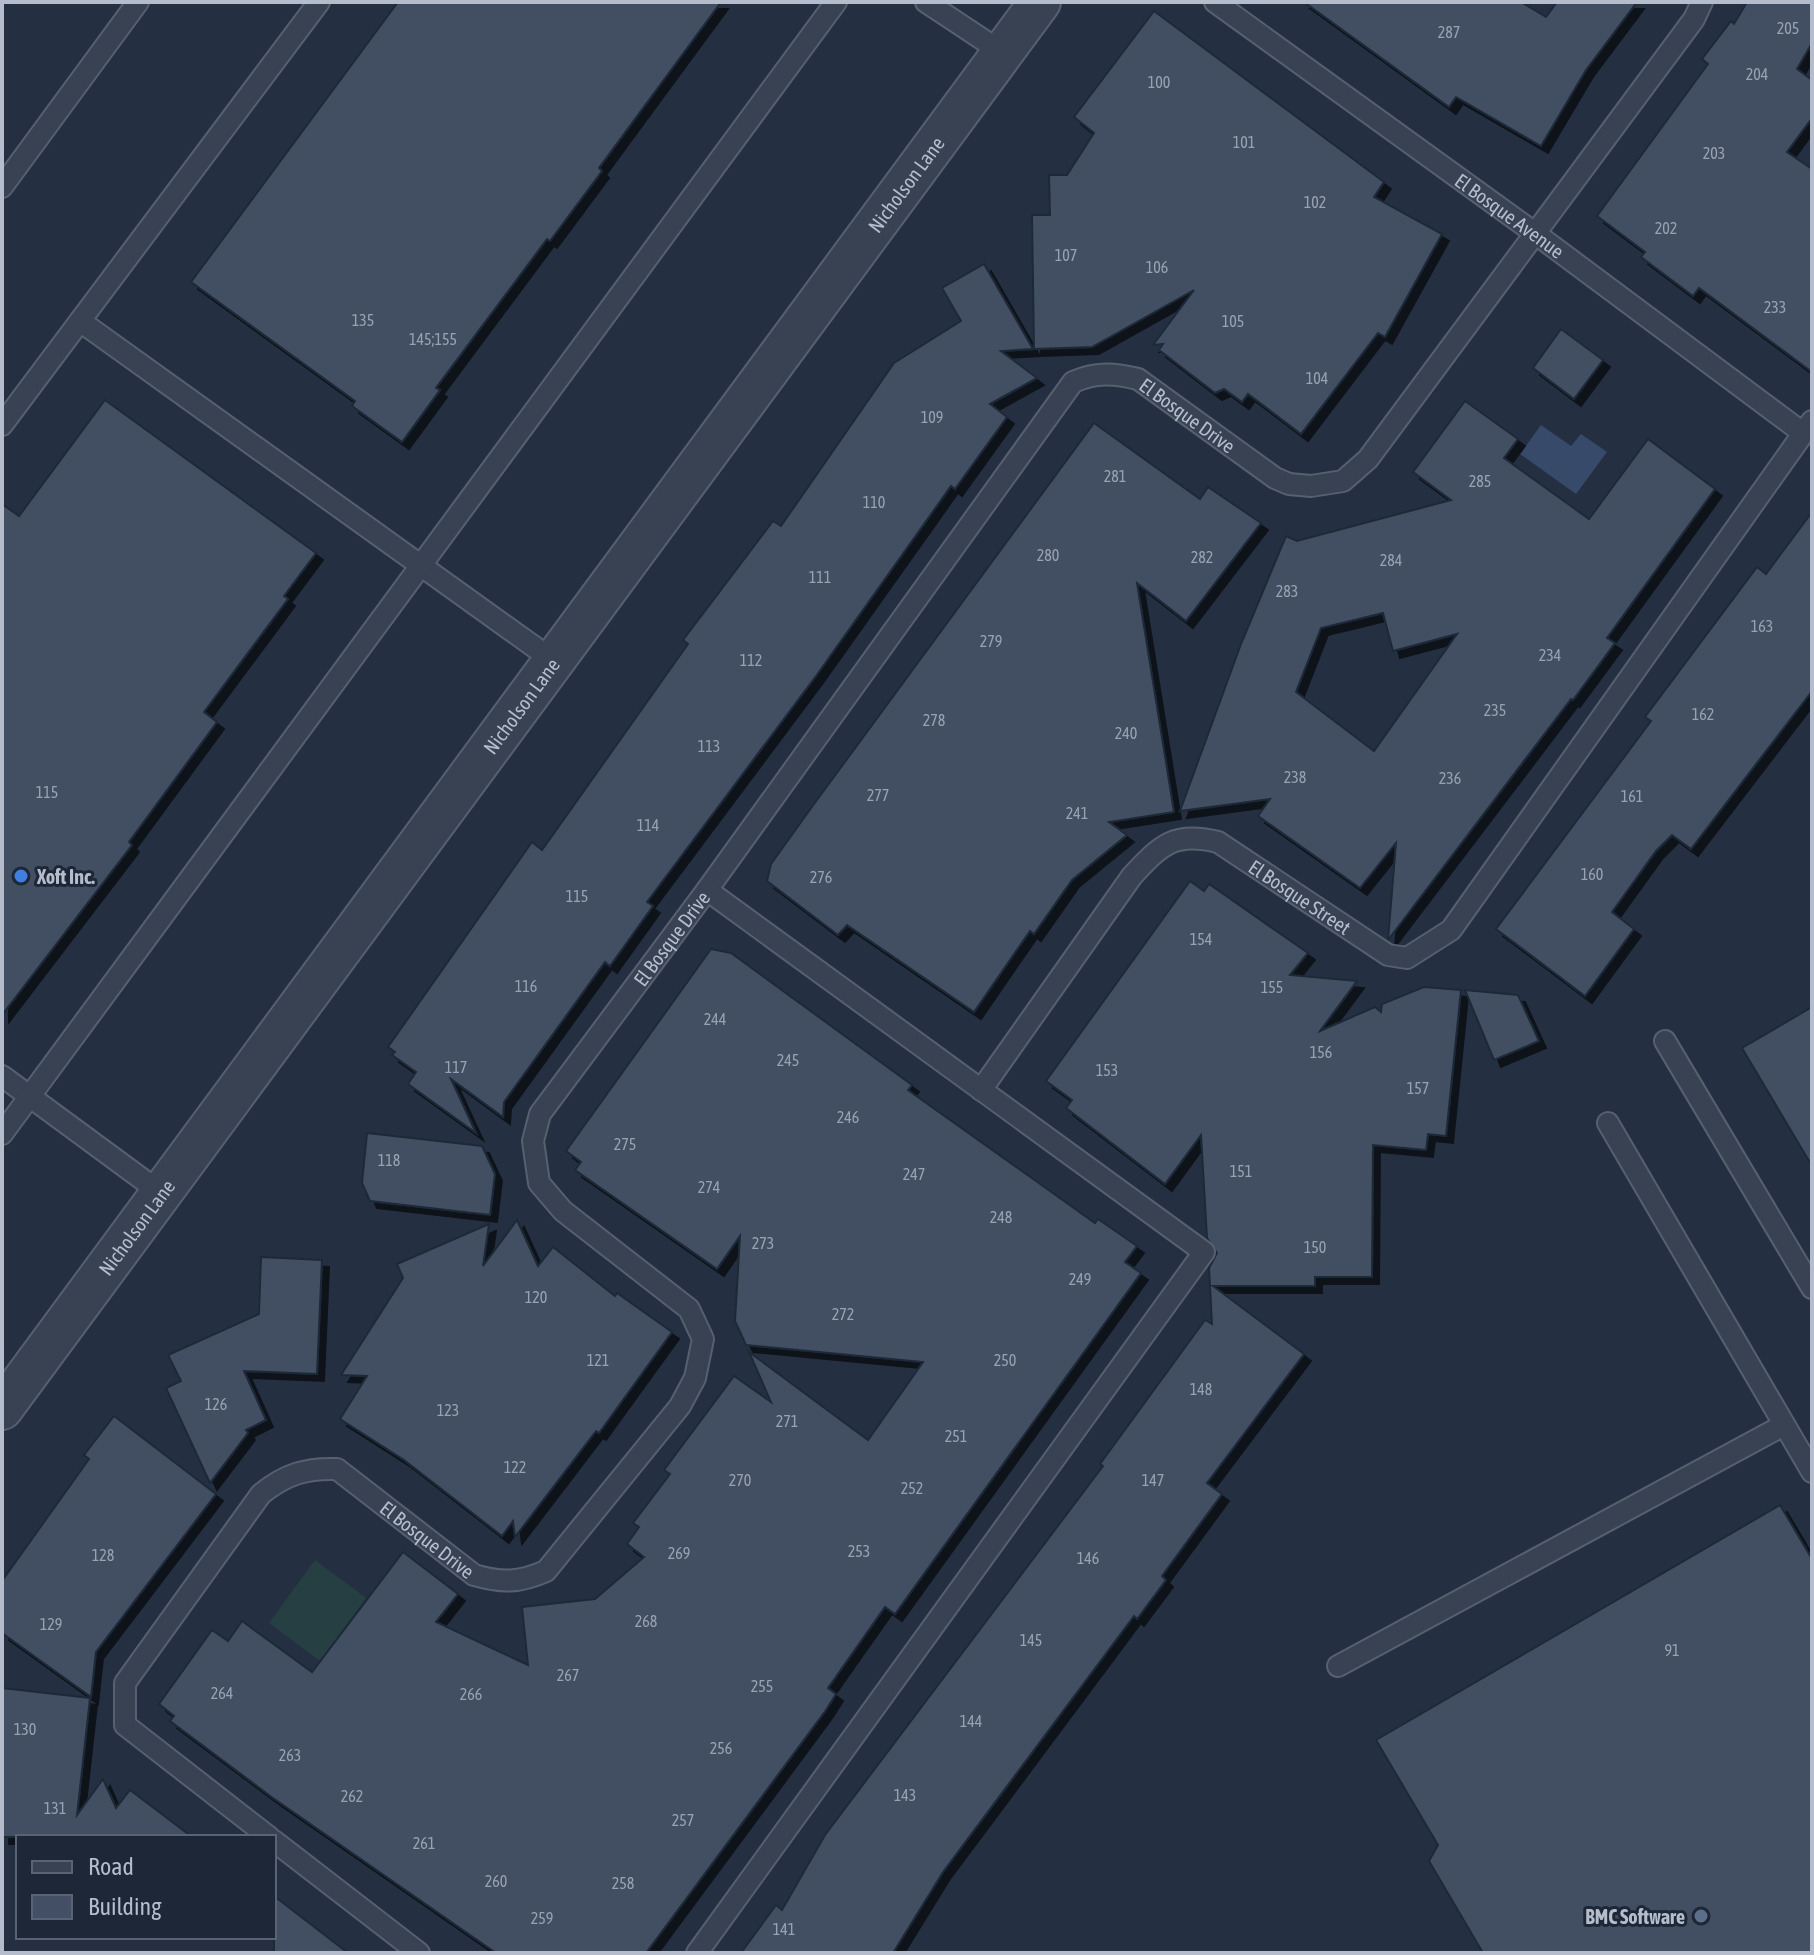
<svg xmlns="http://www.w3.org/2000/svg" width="1814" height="1955" viewBox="0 0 1814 1955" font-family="'Asap Condensed',sans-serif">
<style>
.green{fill:#263f43}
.water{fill:#374a6a}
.building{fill:#434f64;stroke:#1f2939;stroke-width:2;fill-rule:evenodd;filter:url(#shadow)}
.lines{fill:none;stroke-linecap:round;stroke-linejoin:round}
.lane-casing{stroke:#56606f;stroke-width:24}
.street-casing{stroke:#56606f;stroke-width:44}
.lane{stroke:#384252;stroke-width:20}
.street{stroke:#384252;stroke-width:40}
.shop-dot{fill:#3f7fe0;stroke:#1d2737;stroke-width:3}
.service-dot{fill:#5c6f8a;stroke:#1d2737;stroke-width:3}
.labels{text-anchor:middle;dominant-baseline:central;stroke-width:6;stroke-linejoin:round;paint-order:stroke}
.number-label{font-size:16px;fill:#98a2b2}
.street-label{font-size:20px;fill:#b5bdcc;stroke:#1d2737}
.poi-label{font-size:20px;font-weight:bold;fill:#b5bdcc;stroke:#1d2737;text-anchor:start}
</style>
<defs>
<filter id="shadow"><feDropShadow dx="7" dy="7" stdDeviation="0" flood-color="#0009"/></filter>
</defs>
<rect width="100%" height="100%" fill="#243042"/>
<polygon class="green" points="315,1560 366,1598 320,1661 269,1623"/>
<polygon class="water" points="1541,425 1571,446 1581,434 1607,452 1576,494 1520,454"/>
<g class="building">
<polygon points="398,2 721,2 599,168 602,171 550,241 547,239 436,388 440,390 402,442 352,406 355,401 191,282"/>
<polygon points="1304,2 1521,2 1546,17 1557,2 1637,2 1586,70 1541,146 1456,97 1449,107"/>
<polygon points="1747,2 1812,2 1812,43 1797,69 1812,80 1812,118 1787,152 1812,169 1812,372 1699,288 1693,296 1641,257 1645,252 1597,216 1708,64 1702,59 1731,21 1734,24"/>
<polygon points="1154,11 1384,182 1374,197 1442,234 1385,337 1378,333 1301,434 1248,394 1242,402 1224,389 1215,393 1159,350 1163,344 1153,345 1194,290 1092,347 1034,349 1032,215 1050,215 1049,175 1067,175 1094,133 1074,117"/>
<polygon points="984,264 1033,349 1001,351 1037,378 990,404 1007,417 955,489 951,486 816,676 647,902 653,906 610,966 605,962 504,1102 503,1117 451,1079 476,1133 408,1084 416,1072 392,1055 395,1052 388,1047 532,842 542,850 688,644 683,640 773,521 781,526 894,363 961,321 942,288"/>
<polygon points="1561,329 1603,360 1574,399 1533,368"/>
<polygon points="105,400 316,553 284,596 288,599 204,712 217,722 129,842 132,845 2,1015 2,504 19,516"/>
<path d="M 1465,401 L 1518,439 L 1504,458 L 1589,519 L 1648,439 L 1715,489 L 1607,638 L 1615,643 L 1573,700 L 1571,699 L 1388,940 L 1396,843 L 1360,888 L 1258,816 L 1270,799 L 1180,811 L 1241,644 L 1286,536 L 1297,541 L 1451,500 L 1413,472 ZM 1383,613 L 1393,651 L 1457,634 L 1374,751 L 1296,692 L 1321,628 Z"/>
<polygon points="1094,423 1200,499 1208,487 1261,523 1186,621 1137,583 1174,812 1109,822 1127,835 1072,880 1034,934 1030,931 974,1012 847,925 838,935 767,881 771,864 814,804"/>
<polygon points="1812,512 1812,691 1691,849 1672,835 1656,851 1612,912 1634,929 1585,996 1496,929 1651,721 1645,717 1757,567 1766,574"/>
<polygon points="1190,881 1204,891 1209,884 1308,953 1290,975 1357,981 1320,1031 1375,1007 1381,1012 1382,1004 1424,987 1461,990 1446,1136 1428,1134 1426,1150 1373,1145 1372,1277 1315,1277 1315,1286 1213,1286 1304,1354 1207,1483 1222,1494 1162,1576 1166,1580 1137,1619 1134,1616 943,1872 893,1953 741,1953 776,1905 782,1910 825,1835 1103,1466 1100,1464 1205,1320 1212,1324 1209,1268 1217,1253 1207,1238 1201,1135 1165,1184 1066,1108 1072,1100 1046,1081"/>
<polygon points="711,949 731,953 912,1085 908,1090 1095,1223 1098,1219 1137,1246 1125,1262 1141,1273 895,1614 885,1607 828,1688 836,1694 826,1710 646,1953 496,1953 273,1798 170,1721 174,1716 159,1704 212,1630 228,1641 242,1621 312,1672 403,1552 458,1594 436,1622 528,1665 522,1607 595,1599 644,1557 627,1544 639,1527 633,1523 670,1474 664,1470 734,1376 771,1402 749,1352 868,1440 923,1362 746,1345 735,1321 740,1236 717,1269 575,1170 581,1162 566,1151"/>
<polygon points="1465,990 1518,995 1539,1041 1494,1060"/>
<polygon points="1812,1007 1812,1166 1742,1048"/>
<polygon points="367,1133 482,1146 495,1174 490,1215 370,1201 362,1183"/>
<polygon points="517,1220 538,1266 553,1247 615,1296 617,1293 672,1332 599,1433 596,1431 515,1537 513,1521 502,1536 404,1460 340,1419 367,1376 341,1375 403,1278 397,1264 489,1224 483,1266"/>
<polygon points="261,1257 322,1260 317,1374 244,1371 266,1420 246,1430 248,1433 210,1483 166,1388 181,1381 168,1355 259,1314"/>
<polygon points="114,1416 216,1494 96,1652 91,1697 2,1633 2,1581 89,1459 84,1455"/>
<polygon points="1780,1505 1812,1559 1812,1953 1483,1953 1429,1861 1438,1845 1376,1740"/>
<polygon points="2,1688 90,1698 77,1815 103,1779 116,1808 130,1790 192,1837 2,1837"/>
<polygon points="274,1896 348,1953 274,1953"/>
</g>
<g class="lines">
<g class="lane-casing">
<g id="lane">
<polyline points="926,2 1003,53"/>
<path id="s1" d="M 1215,2 L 1536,234 L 1803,433"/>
<polyline points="2,187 138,2"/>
<polyline points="80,321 554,661"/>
<polyline points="2,425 319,2"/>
<polyline points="1665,1041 1812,1288"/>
<polyline points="2,1076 161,1193"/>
<path id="s2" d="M 981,1090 L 1132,876 C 1161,845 1174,831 1218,842 L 1388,955 L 1407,958 L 1451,930 L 1812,421"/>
<polyline points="1608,1123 1812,1472"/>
<polyline points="2,1134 836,2"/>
<polyline points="1338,1666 1784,1425"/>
<path id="s3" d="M 269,1837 L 125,1725 L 125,1683 L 261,1494 C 286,1474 306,1468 337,1469 L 474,1575 C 502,1583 519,1583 546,1571 L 680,1406 L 695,1378 L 703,1339 L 689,1309 L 563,1211 L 539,1183 L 533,1141 L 540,1114 L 707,890 L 1073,382 C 1096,372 1114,373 1138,379 L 1275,478 L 1289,484 L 1311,486 L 1343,481 L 1368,459 L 1694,19 L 1702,2"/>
<polyline points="274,1841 419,1953"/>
<polyline points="697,1953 1204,1252 707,890"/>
</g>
</g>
<g class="street-casing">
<g id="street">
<path id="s4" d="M 2,1409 L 1040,2"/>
</g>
</g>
<use href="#lane" class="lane"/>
<use href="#street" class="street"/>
</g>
<circle class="shop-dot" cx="21" cy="876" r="8"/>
<circle class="service-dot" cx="1701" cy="1916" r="8"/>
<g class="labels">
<g class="number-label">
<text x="1788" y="28">205</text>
<text x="1449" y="32">287</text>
<text x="1757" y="74">204</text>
<text x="1159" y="82">100</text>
<text x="1244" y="142">101</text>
<text x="1714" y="153">203</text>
<text x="1315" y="202">102</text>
<text x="1666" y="228">202</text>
<text x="1066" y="255">107</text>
<text x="1157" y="267">106</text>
<text x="1775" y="307">233</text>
<text x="363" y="320">135</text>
<text x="1233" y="321">105</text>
<text x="433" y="339">145;155</text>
<text x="1317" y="378">104</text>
<text x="932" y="417">109</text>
<text x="1115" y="476">281</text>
<text x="1480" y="481">285</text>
<text x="874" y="502">110</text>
<text x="1048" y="555">280</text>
<text x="1202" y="557">282</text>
<text x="1391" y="560">284</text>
<text x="820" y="577">111</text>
<text x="1287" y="591">283</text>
<text x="1762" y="626">163</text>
<text x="991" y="641">279</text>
<text x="1550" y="655">234</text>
<text x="751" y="660">112</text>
<text x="1495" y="710">235</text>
<text x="1703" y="714">162</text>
<text x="934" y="720">278</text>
<text x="1126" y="733">240</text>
<text x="709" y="746">113</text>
<text x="1295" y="777">238</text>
<text x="1450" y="778">236</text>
<text x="47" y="792">115</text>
<text x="878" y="795">277</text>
<text x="1632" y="796">161</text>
<text x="1077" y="813">241</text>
<text x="648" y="825">114</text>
<text x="1592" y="874">160</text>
<text x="821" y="877">276</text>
<text x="577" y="896">115</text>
<text x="1201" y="939">154</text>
<text x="526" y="986">116</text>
<text x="1272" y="987">155</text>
<text x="715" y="1019">244</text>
<text x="1321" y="1052">156</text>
<text x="788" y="1060">245</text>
<text x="456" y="1067">117</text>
<text x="1107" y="1070">153</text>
<text x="1418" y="1088">157</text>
<text x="848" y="1117">246</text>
<text x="625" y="1144">275</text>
<text x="389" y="1160">118</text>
<text x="1241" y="1171">151</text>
<text x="914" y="1174">247</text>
<text x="709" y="1187">274</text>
<text x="1001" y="1217">248</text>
<text x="763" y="1243">273</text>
<text x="1315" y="1247">150</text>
<text x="1080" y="1279">249</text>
<text x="536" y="1297">120</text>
<text x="843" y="1314">272</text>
<text x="598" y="1360">121</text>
<text x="1005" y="1360">250</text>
<text x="1201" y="1389">148</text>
<text x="216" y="1404">126</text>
<text x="448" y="1410">123</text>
<text x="787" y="1421">271</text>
<text x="956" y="1436">251</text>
<text x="515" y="1467">122</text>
<text x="740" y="1480">270</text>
<text x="1153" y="1480">147</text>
<text x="912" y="1488">252</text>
<text x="859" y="1551">253</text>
<text x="679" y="1553">269</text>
<text x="103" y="1555">128</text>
<text x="1088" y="1558">146</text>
<text x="646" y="1621">268</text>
<text x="51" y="1624">129</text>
<text x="1031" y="1640">145</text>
<text x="1672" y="1650">91</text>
<text x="568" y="1675">267</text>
<text x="762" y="1686">255</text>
<text x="222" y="1693">264</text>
<text x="471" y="1694">266</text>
<text x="971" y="1721">144</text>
<text x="25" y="1729">130</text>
<text x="721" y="1748">256</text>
<text x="290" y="1755">263</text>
<text x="905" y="1795">143</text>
<text x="352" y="1796">262</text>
<text x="55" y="1808">131</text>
<text x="683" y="1820">257</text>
<text x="424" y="1843">261</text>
<text x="496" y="1881">260</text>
<text x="623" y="1883">258</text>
<text x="542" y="1918">259</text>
<text x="784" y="1929">141</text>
</g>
<g class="street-label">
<text stroke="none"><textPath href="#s4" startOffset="1522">Nicholson Lane</textPath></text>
<text stroke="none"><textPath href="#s1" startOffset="364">El Bosque Avenue</textPath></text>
<text stroke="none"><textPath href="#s3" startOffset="2404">El Bosque Drive</textPath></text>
<text stroke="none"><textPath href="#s4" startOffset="874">Nicholson Lane</textPath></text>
<text stroke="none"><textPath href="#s2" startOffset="460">El Bosque Street</textPath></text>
<text stroke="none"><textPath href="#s3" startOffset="1590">El Bosque Drive</textPath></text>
<text stroke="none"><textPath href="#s4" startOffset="226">Nicholson Lane</textPath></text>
<text stroke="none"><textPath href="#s3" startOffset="654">El Bosque Drive</textPath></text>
</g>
<g class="poi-label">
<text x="37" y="876">Xoft Inc.</text>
<text x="1685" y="1916" text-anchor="end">BMC Software</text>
</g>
</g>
<rect width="1814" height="1955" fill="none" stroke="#b5bdcc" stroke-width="8"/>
<rect x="16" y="1835" width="260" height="104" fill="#1d2737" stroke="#5a6373" stroke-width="2"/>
<rect x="32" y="1861" width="40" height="12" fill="#384252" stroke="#5a6373" stroke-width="2"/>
<text x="88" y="1875" font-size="24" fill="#b5bdcc">Road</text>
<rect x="32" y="1895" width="40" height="24" fill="#434f64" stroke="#5a6373" stroke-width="2"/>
<text x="88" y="1915" font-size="24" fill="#b5bdcc">Building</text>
</svg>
